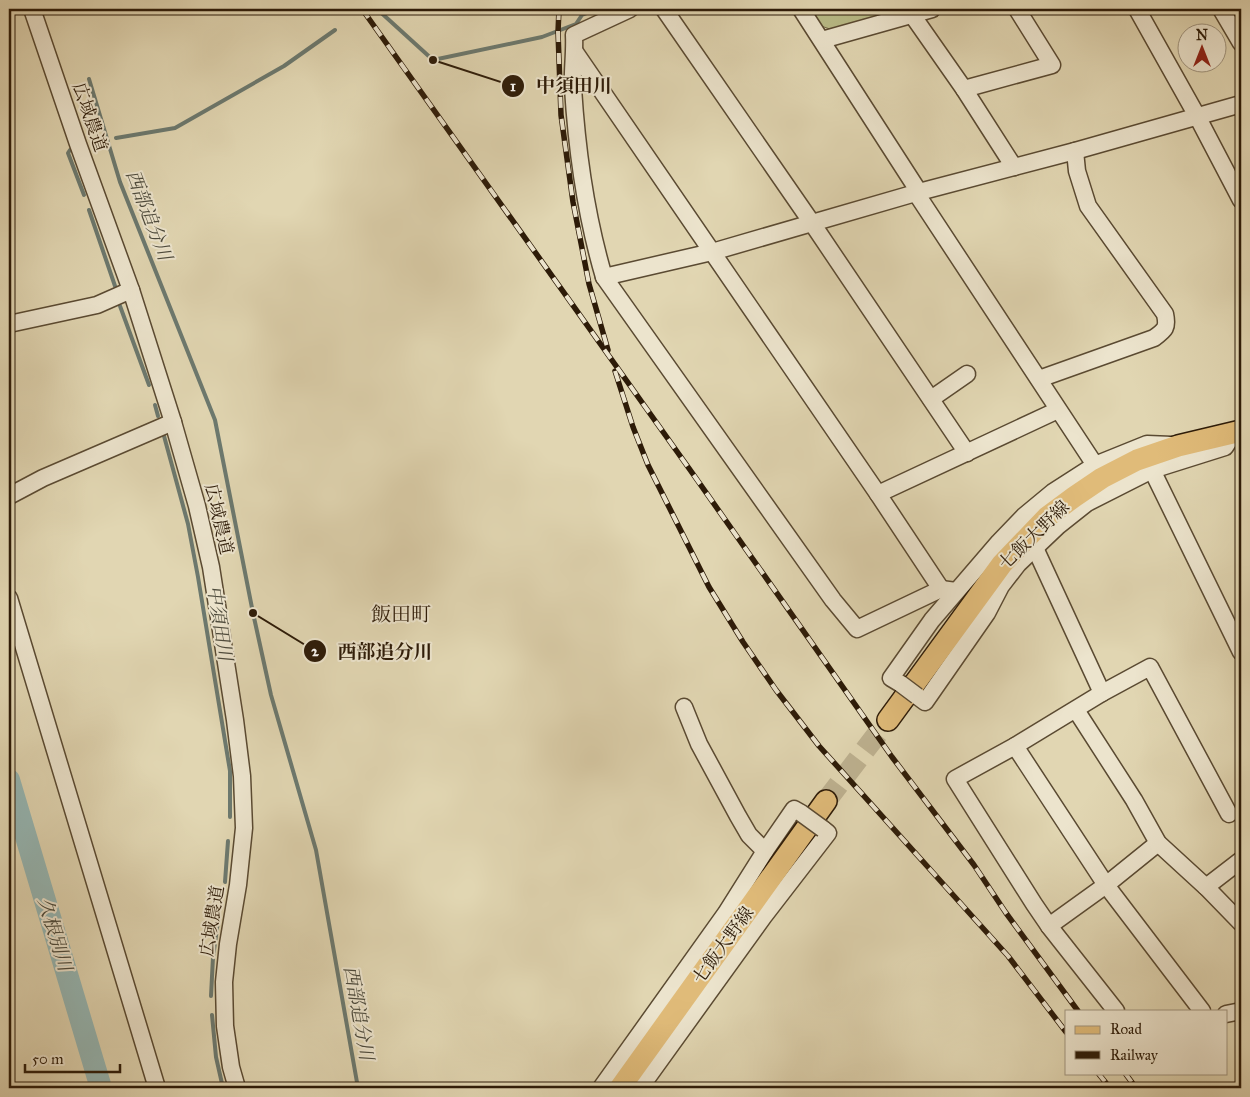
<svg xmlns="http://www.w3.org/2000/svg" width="1250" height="1097" viewBox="0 0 1250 1097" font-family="'IM FELL Great Primer','Noto Serif JP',serif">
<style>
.green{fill:#b9bc88;stroke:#736c48}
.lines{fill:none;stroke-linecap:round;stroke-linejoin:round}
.stream{stroke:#6c796f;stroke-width:4}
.river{stroke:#96b7b4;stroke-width:22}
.major-tunnel{stroke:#bdb190;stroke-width:21;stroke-dasharray:21 11;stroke-linecap:butt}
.minor-casing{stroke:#5a4a32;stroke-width:19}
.major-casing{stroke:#2d1b08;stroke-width:24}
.minor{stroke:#ece4cd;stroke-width:16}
.major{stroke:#e0bb79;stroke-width:21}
.rail-casing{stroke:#2d1b08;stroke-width:5.5}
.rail{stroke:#ece4cd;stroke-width:4;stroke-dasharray:11;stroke-linecap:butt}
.minor-bridge-casing{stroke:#5a4a32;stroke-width:19;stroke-linecap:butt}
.minor-bridge{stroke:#ece4cd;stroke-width:16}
.labels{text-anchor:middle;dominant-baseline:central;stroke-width:4;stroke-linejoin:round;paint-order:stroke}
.street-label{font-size:18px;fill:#2d1b08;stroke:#ece4cd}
.water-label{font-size:19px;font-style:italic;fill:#4c4a3c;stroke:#ece4cd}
.quarter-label{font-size:20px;fill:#2d1b08;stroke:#ece4cd}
.leader{fill:none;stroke:#2d1b08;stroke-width:2}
.callout-dot{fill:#2d1b08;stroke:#ece4cd;stroke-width:2}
.mark-label{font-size:15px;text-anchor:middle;font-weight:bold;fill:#fff}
.callout-label{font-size:19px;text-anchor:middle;font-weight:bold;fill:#2d1b08;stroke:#ece4cd;stroke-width:4;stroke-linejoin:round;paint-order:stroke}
</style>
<rect width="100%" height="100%" fill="#e1d6b2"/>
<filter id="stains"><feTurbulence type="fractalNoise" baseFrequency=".004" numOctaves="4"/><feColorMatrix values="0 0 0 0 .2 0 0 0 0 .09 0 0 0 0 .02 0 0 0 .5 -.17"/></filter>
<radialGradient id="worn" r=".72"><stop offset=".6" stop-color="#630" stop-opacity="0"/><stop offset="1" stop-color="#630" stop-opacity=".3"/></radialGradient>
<polygon class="green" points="808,9 894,9 892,13 830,29 818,25"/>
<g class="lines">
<g class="stream">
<polyline points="377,9 433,60 542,37 576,24 582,15 597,9"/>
<polyline points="89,79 120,182 215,420 253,613 271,695 316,850 358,1088"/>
<polyline points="116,138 175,128 284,66 335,30"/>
<polyline points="70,150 68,153 84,195"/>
<polyline points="89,210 115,286"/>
<polyline points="120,306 149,385"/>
<polyline points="155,405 158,416"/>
<polyline points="164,436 188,524 198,577 230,771 230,817"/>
<polyline points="225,882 228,841"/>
<polyline points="211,996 213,957 219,914"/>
<polyline points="212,1015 216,1057 223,1088"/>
</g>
<polyline class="river" points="9,780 101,1088"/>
<polyline class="major-tunnel" points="826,801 888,720"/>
<g class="minor-casing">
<g id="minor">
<polyline points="32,9 78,144 131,290 173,422 197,506 211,567 235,720 242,776 244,828 238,885 228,944 224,982 225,1026 231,1067 237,1088"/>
<path d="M 630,9 L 574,35 C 575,53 572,71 573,88 C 577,152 586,216 604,277 L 833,600 L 857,629 L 941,589 L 956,591"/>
<polyline points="664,9 812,223 967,453"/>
<polyline points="801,9 919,192"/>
<polyline points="908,9 964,89 1014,167"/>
<polyline points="1137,9 1197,116 1241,200"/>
<polyline points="1221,9 1241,43"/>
<polyline points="822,40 932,9"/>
<polyline points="575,52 878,494 941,589"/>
<polyline points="964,89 1052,65 1017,9"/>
<polyline points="916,193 1095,465"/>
<polyline points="604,277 712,252 919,192 1075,151 1241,104"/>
<polyline points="9,324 97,305 131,290"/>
<path d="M 1039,379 L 1154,338 C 1165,330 1168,328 1165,314 L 1088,206 L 1077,171 L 1075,151"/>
<polyline points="931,399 967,374"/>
<polyline points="1152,470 1241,652"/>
<polyline points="878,494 1058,410"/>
<polyline points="9,496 43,478 173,422"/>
<polyline points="1035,548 1102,693 1015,746 1106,885 1202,1011"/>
<polyline points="9,598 157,1088"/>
<polyline points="901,684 891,678 932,620 999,542 1024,516 1053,492 1095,465 1147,444 1172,445"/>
<polyline points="1102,693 1150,667 1229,814"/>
<polyline points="917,696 925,702 987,613 1001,586 1018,564 1058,526 1087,503 1152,470 1225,447 1234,433"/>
<polyline points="684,707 699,744 738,816 749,835 765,851"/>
<polyline points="1076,710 1134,800 1158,843 1206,887 1241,923"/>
<polyline points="1015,746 955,779 1034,904 1049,926 1116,1011"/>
<polyline points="1206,887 1241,860"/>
<polyline points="1049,926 1106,885 1158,843"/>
<polyline points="1226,1014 1241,1011"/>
<polyline points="601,1088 726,913 765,851 794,809 801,813"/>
<polyline points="640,1088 764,916 828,833 823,829"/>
</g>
</g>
<g class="major-casing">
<g id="major">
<polyline points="888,720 1002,564 1047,517 1074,497 1102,478 1137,460 1178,446 1241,431"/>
<polyline points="620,1088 826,801"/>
</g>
</g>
<use href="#minor" class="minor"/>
<use href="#major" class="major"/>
<g class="rail-casing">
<g id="rail">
<polyline points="362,9 693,474 892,757 974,865 1006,913 1078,1011"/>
<polyline points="559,9 558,32 561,115 573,202 589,284 608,350"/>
<polyline points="615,371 633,427 648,465 709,587 743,642 776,690 819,746 1008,956 1066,1032"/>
<polyline points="1098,1073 1110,1088"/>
<polyline points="1125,1073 1136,1088"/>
</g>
</g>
<use href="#rail" class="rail"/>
<g class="minor-bridge-casing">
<g id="minor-bridge">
<polyline points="901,684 917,696"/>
<polyline points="801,813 823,829"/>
</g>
</g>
<use href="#minor-bridge" class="minor-bridge"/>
</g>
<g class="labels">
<g class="street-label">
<text transform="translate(90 117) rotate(71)">広域農道</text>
<text transform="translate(219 519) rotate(77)">広域農道</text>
<text transform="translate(1034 535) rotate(-44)">七飯大野線</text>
<text transform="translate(212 921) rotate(-81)">広域農道</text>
<text transform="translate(723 945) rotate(-54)">七飯大野線</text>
</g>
<g class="water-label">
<text transform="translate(149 215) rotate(69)">西部追分川</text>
<text transform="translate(220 623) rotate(81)">中須田川</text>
<text transform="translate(55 934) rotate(73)">久根別川</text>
<text transform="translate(359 1013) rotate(80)">西部追分川</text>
</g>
<g class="quarter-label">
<text x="401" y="614">飯田町</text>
</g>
</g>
<path class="leader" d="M433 60L513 86M253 613L315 651"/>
<g class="callout-dot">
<circle cx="433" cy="60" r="5"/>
<circle cx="253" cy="613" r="5"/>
<circle cx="513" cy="86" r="12"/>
<circle cx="315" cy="651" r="12"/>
</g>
<g class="mark-label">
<text x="513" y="91">1</text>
<text x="315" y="656">2</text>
</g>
<g class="callout-label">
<text x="574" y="92">中須田川</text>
<text x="385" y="658">西部追分川</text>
</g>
<rect width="1250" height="1097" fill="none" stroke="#e1d6b2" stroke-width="30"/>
<rect x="10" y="10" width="1230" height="1077" fill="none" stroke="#2d1b08" stroke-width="2.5"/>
<rect x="15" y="15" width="1220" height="1067" fill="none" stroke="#2d1b08"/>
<rect x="1065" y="1010" width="162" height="65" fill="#ece4cd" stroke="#a0947e"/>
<rect x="1075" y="1026" width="25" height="8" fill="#e0bb79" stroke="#a0947e"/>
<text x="1110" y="1034" font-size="15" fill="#2d1b08">Road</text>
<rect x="1075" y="1051" width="25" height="8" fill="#2d1b08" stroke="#a0947e"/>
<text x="1110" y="1060" font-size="15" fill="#2d1b08">Railway</text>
<g transform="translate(1202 48)"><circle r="24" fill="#ece4cd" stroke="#a0947e"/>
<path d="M0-4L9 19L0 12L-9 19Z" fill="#8f2418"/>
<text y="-8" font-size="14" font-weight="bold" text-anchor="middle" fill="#2d1b08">N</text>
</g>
<path d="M25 1064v8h95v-8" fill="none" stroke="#2d1b08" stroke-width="2.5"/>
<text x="32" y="1064" font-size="15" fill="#2d1b08" stroke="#ece4cd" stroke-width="4" paint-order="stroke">50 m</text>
<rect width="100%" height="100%" filter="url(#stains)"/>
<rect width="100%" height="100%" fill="url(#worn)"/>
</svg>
